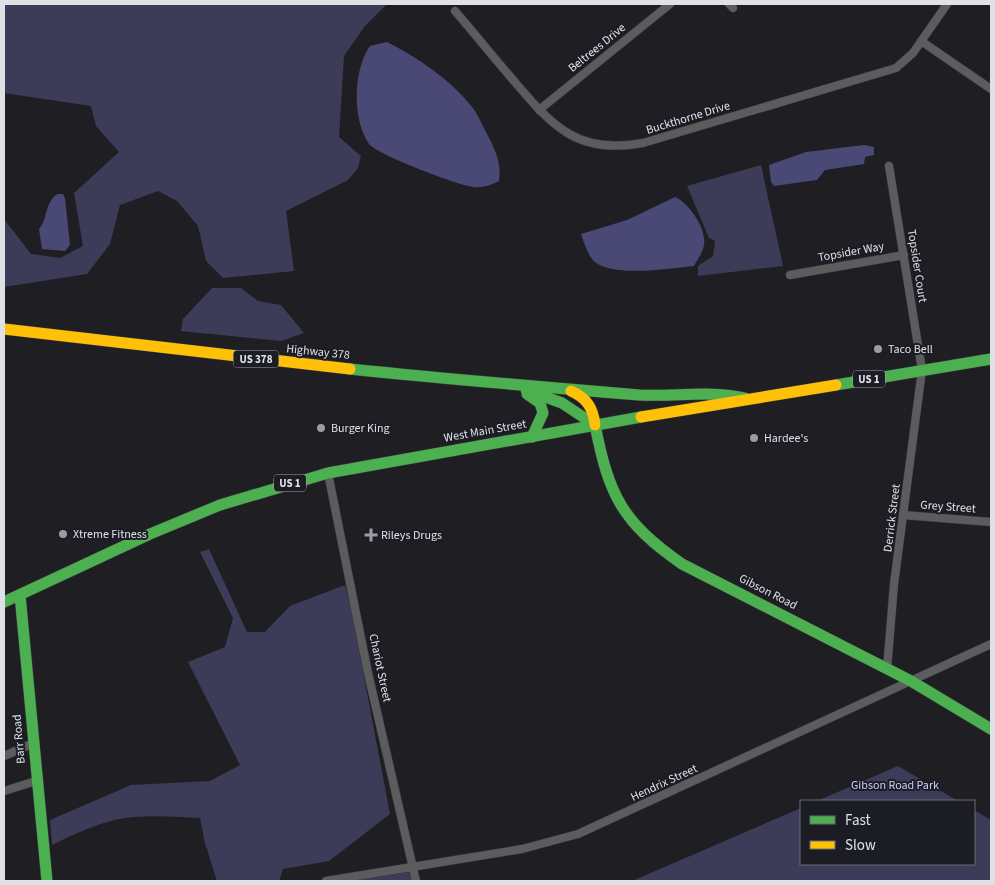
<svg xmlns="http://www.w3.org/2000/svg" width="995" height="885" viewBox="0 0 995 885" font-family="'Source Sans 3',sans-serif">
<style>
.green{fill:#3c3c59}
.water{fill:#4a4975}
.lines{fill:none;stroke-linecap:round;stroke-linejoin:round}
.street-casing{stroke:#3b3b40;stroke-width:9}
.fast-casing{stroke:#3b3b40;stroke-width:12}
.slow-casing{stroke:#3b3b40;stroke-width:12}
.street{stroke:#5c5c5f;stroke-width:8}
.fast{stroke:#4caf50;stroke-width:11}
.slow{stroke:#ffc107;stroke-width:11}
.poi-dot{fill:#9c9da2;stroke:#1c1c25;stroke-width:2}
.labels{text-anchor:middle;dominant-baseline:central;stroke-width:4;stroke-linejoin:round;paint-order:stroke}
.shield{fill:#1c1c25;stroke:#a5a6ad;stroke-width:1}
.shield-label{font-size:11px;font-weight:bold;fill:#e0e1e7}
.street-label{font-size:12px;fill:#e0e1e7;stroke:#1c1c25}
.poi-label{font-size:12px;fill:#e0e1e7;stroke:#1c1c25;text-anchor:start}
.park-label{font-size:12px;fill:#cccdfc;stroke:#1c1c25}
</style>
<rect width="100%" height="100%" fill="#1e1e23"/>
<g class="green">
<polygon points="4,4 387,4 365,26 344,56 339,137 361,156 358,168 348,180 286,211 294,271 223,278 206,261 198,226 177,201 158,191 120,205 110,244 87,274 4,287 4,219 31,254 60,258 83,246 74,193 119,152 96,126 91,106 4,93"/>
<polygon points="761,165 783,266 698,276 698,266 713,256 715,241 709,238 687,186"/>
<polygon points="212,288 241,288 258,301 281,305 304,333 281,341 181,331 183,319"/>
<path d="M 209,549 L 247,632 L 265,632 L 290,606 L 345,585 L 351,608 L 390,814 L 329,861 L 283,869 L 279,881 L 217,881 L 205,843 L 200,818 C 173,817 142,814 114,820 C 92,826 72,835 52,845 L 50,820 L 131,785 L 210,781 L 240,765 L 188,662 L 225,647 L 233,618 L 200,552 Z"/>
<polygon points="898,766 958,801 817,801"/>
<polygon points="801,808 801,864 974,864 974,810 991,820 991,881 632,881"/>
<polygon points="409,872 412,881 347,881"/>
</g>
<g class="water">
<path d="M 387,42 C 417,57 451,80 472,107 C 478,114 482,125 487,134 C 495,149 502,164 499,181 C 491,185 483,188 474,187 C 459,186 376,154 369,144 C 352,119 353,70 370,46 Z"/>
<polygon points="864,145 874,147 874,155 865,157 864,164 825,170 817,180 774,186 771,182 769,165 806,152"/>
<path d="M 57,194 L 63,194 L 65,198 L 70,245 L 65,251 L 42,249 L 39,229 C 48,219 44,204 57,194 Z"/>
<path d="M 675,197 C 689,203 707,229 704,245 C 703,252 697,260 694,266 C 671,268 608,279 592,259 C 587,252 584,243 581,234 L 627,220 Z"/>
</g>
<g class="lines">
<g class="street-casing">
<g id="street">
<polyline points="729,4 733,8"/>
<path d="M 455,11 C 475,34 494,58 514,81 C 553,127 578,155 643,143 L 896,68 L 913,53 L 947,4"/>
<polyline points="921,41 991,89"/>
<polyline points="539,110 670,4"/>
<polyline points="790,275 904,255"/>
<polyline points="328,473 368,673 416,881"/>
<polyline points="903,515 991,522"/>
<polyline points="887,669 894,584 922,370 889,166"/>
<polyline points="4,756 34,743"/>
<polyline points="4,791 36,781"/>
<polyline points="326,881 522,849 578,834 991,644"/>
</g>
</g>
<g class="fast-casing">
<g id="fast">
<path d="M 350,369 C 446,379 542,387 639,395 C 674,397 710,390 745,398"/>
<polyline points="836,385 991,359"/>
<polyline points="526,390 562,403 595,425"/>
<polyline points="527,394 540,403 543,413 532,437"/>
<path d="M 595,425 C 609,496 622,522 682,564 L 911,681 L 991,729"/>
<polyline points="20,595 47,881"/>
<polyline points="4,602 150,534 220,505 328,473 641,417"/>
</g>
</g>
<g class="slow-casing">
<g id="slow">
<polyline points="4,329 350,369"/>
<path d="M 571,391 C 587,398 593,408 595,425"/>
<polyline points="641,417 836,385"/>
</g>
</g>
<use href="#street" class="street"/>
<use href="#fast" class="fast"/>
<use href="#slow" class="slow"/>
</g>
<g class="poi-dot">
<circle cx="878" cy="349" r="5"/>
<circle cx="321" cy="428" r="5"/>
<circle cx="754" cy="438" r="5"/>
<circle cx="63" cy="534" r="5"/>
<path d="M368.5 527.5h5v5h5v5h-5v5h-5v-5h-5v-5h5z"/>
</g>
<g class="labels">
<g class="shield">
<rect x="233.5" y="350.5" width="45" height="17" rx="4"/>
<rect x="853" y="370.5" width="32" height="17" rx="4"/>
<rect x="274" y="474.5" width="32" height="17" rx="4"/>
</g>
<g class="shield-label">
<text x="256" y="359">US 378</text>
<text x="869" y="379">US 1</text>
<text x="290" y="483">US 1</text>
</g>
<g class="street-label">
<text transform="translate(597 48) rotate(-39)">Beltrees Drive</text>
<text transform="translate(688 118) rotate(-17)">Buckthorne Drive</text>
<text transform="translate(851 252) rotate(-10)">Topsider Way</text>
<text transform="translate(917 266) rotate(81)">Topsider Court</text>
<text transform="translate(318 352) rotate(6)">Highway 378</text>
<text transform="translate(485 431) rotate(-10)">West Main Street</text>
<text transform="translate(948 507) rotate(4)">Grey Street</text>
<text transform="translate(892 518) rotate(-83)">Derrick Street</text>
<text transform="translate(768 592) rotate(27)">Gibson Road</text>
<text transform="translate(380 668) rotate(78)">Chariot Street</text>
<text transform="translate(19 739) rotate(-95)">Barr Road</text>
<text transform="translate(664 783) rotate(-25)">Hendrix Street</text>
</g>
<g class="poi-label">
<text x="888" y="349">Taco Bell</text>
<text x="331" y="428">Burger King</text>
<text x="764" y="438">Hardee's</text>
<text x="73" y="534">Xtreme Fitness</text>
<text x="381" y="535">Rileys Drugs</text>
</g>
<g class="park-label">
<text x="895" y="785">Gibson Road Park</text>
</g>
</g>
<rect width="995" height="885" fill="none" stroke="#e0e1e7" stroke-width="10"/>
<rect x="800" y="800" width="175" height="65" fill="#1c1c25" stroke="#6a6b73"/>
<rect x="810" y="816" width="25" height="8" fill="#4caf50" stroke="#6a6b73"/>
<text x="845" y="825" font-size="15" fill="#e0e1e7">Fast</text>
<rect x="810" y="841" width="25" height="8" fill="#ffc107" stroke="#6a6b73"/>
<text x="845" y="850" font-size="15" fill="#e0e1e7">Slow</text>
</svg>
